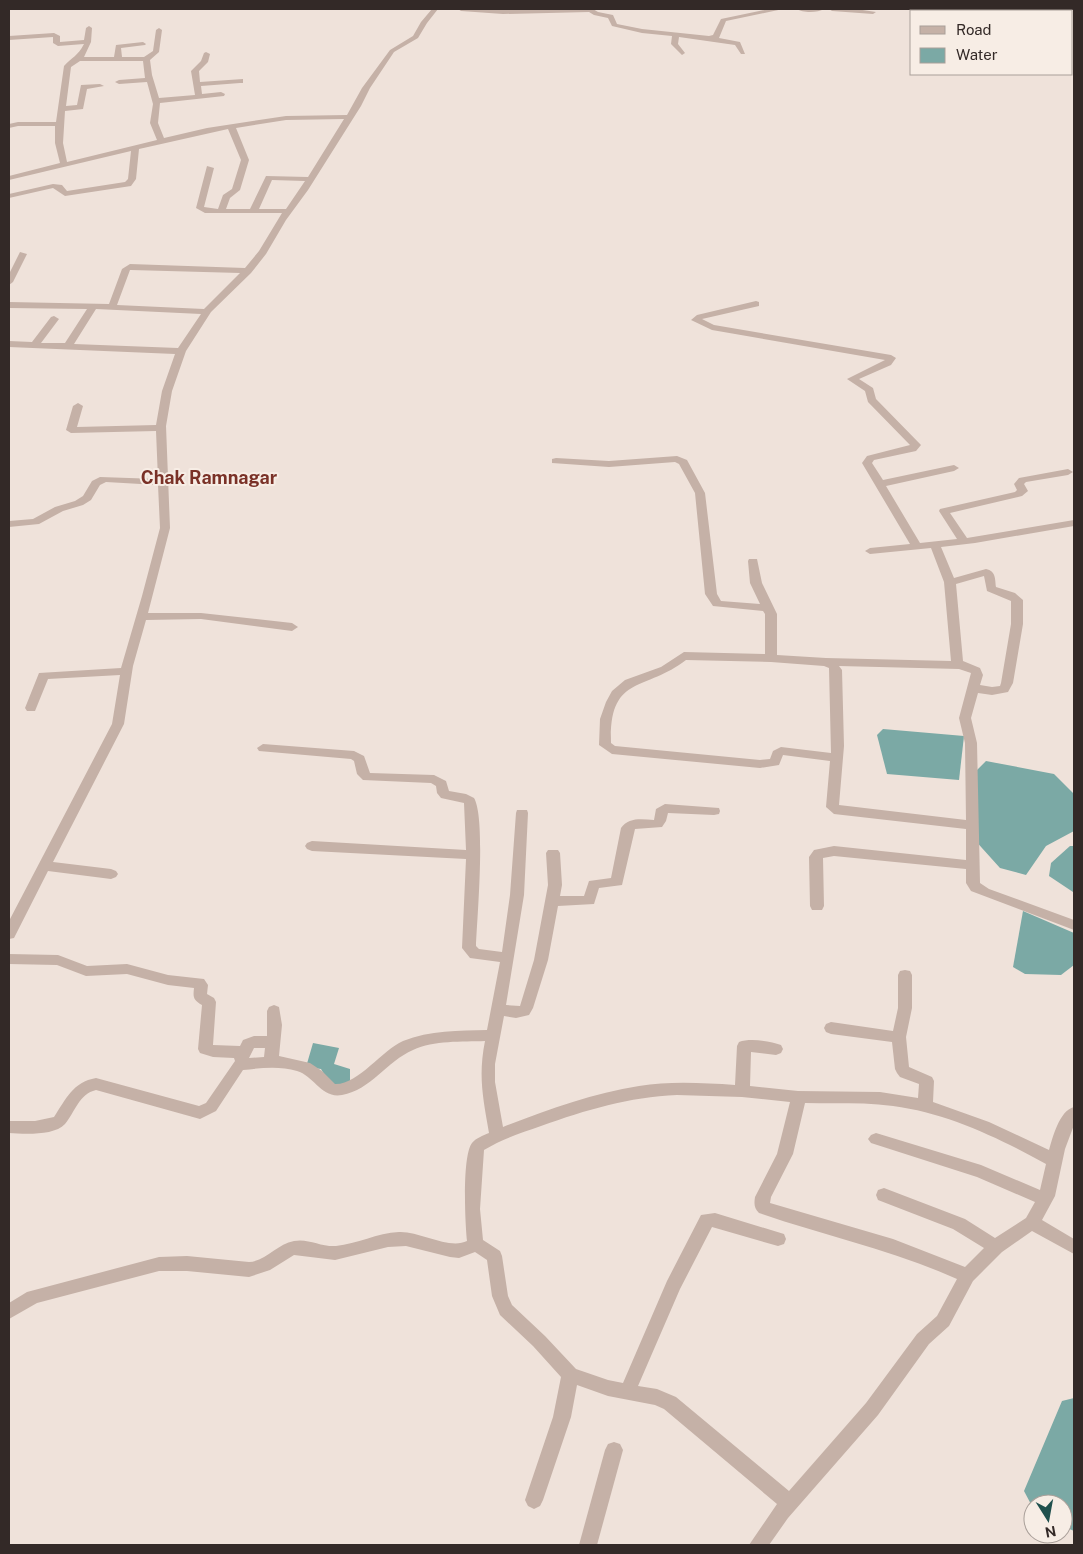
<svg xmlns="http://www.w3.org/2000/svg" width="1083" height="1554" viewBox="0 0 1083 1554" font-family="'Public Sans',sans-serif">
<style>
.water{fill:#7ba9a5}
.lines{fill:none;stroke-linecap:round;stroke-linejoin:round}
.minor{fill:#c5b1a7;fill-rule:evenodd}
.labels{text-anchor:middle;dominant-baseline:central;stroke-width:4;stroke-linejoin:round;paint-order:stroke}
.district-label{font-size:18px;font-weight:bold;fill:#7a3127;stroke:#f7ede5}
</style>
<rect width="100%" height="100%" fill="#efe2da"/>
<g class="water">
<polygon points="883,729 964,736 959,780 887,774 877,735"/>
<polygon points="986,761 1054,774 1074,794 1074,831 1046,846 1026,875 1000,868 973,838 975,772"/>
<polygon points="1070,846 1074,846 1073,892 1049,876 1051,863"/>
<polygon points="1023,911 1074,933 1074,965 1061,975 1025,974 1013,967"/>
<polygon points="313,1043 339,1048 334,1064 350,1069 350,1085 331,1086 321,1069 306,1067"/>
<polygon points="1074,1398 1074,1531 1063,1526 1063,1504 1033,1504 1033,1508 1024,1491 1062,1401"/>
</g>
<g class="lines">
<g class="minor">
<path d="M 432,9 L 438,9 L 427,23 L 418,38 L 394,52 L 370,88 L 361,106 L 308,190 L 286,220 L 266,254 L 251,273 L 211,312 L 186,351 L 172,391 L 166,426 L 170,528 L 148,613 L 201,613 L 292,623 L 298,627 L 292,631 L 201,619 L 146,620 L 133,666 L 124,724 L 53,862 L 111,869 L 116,871 L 118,874 L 116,877 L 111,879 L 48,871 L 14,938 L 9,939 L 9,921 L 112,724 L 120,675 L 48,679 L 35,711 L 27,711 L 25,708 L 39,673 L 121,668 L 142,596 L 160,528 L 158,485 L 106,482 L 100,485 L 91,500 L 83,505 L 63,511 L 39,524 L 9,527 L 9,521 L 33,519 L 55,507 L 75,501 L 83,496 L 92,481 L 100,477 L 158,479 L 156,431 L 71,433 L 66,430 L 73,406 L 78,403 L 83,406 L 77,427 L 156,425 L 162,391 L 175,354 L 9,347 L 9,341 L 32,342 L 51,317 L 54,316 L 59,319 L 41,343 L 65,343 L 87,309 L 9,308 L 9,302 L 109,304 L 122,269 L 130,264 L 245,268 L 259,251 L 282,213 L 205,213 L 196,208 L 207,166 L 214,168 L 204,207 L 218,209 L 223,195 L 232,189 L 241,160 L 228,129 L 139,149 L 136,179 L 131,186 L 65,196 L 53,188 L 9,198 L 9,194 L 53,184 L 62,185 L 67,191 L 125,182 L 128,179 L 131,151 L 9,180 L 9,176 L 60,163 L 55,143 L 55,126 L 18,126 L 9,128 L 9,124 L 18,122 L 56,122 L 64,66 C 72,57 78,56 84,44 L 58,46 L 53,43 L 53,37 L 9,40 L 9,36 L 54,33 L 60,36 L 60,42 L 84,40 L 86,28 L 89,26 L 92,28 L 91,42 L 84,57 L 114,57 L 116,45 L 143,42 L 146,44 L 145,45 L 121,48 L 122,57 L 144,57 L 153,51 L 156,30 L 159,28 L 162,30 L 159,52 L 150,60 L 152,75 L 159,98 L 195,95 L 191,71 L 201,61 L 204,53 L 206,52 L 210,54 L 208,62 L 199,71 L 200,82 L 243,79 L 243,83 L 240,83 L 201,86 L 202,94 L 221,92 L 225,94 L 224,96 L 160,103 L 158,123 L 164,138 L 207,128 L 286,116 L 347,115 L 362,88 L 390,50 L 413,36 L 421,22 ZM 80,61 L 143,61 L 145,78 L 119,80 L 115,82 L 119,84 L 147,82 L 153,104 L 150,123 L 157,140 L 67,162 L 63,143 L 65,111 L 83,109 L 87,89 L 104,86 L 100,84 L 81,85 L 77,105 L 66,106 L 71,67 ZM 344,119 L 308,177 L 266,176 L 250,209 L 226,209 L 230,198 L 240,190 L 249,160 L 236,128 L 286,120 ZM 272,180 L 305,181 L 286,209 L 259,209 ZM 130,270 L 131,270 L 240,273 L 204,309 L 117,305 ZM 96,309 L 201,314 L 178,348 L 74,344 Z"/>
<polygon points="458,9 593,9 598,12 613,15 617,24 642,29 709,36 713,35 721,19 769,9 783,9 726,21 719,38 740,42 745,54 741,54 735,45 679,37 678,44 685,53 682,55 671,44 672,36 642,33 612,26 608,18 594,15 589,12 503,14 461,11"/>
<path d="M 797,9 L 824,9 C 818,13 802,13 797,9 Z"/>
<polygon points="829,9 856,9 876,12 873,14 832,11"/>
<polygon points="20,252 27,254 13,282 9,285 9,274"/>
<path d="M 756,301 L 759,302 L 759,306 L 702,319 L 714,325 L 891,355 L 896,358 L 891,365 L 859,379 L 873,388 L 876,399 L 921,445 L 916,451 L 874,460 L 872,463 L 883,480 L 954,465 L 959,468 L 954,471 L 886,486 L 920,543 L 957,539 L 939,511 L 940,509 L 1015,492 L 1017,490 L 1014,484 L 1019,478 L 1068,469 L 1073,472 L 1068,475 L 1026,482 L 1024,484 L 1028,491 L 1022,496 L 950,513 L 967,538 L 1074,520 L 1074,526 L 975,543 L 941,547 L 954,578 L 986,569 C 996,571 995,579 996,587 L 1015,593 L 1023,600 L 1023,624 L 1013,683 L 1008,692 L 992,695 L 978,693 L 971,718 L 977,743 L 980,883 L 989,889 L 1074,920 L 1074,930 L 971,891 L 966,883 L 966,869 L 834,856 L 823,858 L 824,906 L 822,910 L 812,910 L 810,906 L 809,857 L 814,850 L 834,846 L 966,860 L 966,829 L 834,814 L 826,807 L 830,761 L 783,755 L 779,765 L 760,768 L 612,754 L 599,745 L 600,719 L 606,702 L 612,691 L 625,680 L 661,667 L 684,652 L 765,654 L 765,614 L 763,611 L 713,606 L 705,594 L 695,493 L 679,464 L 675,462 L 609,467 L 552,463 L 552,459 L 556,458 L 609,461 L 677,456 L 687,460 L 705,493 L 717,594 L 721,601 L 760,604 L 750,583 L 748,561 L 749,559 L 757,559 L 762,583 L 777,614 L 777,655 L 826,658 L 951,661 L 944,582 L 931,548 L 870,554 L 865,551 L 870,548 L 910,544 L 862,463 L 867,456 L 910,445 L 868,402 L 865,391 L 847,379 L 885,360 L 712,330 L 691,320 L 697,315 ZM 984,576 L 987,591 L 1011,601 L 1011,624 L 1001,683 L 1000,686 L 992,687 L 980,685 L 983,675 L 980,668 L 963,661 L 956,584 ZM 686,660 L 771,662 L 824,666 L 829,668 L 831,753 L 781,747 L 773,751 L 770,759 L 760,760 L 615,746 L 611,743 C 609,674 645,692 686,660 ZM 839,666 L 959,669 L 971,673 L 959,718 L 965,743 L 966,820 L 839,805 L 844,746 L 842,670 Z"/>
<path d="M 263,744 L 354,751 L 364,756 L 370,773 L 434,775 L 446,781 L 449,791 L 466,794 L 474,798 C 486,818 477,918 476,946 L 479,949 L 502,952 L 510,895 L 516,813 L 517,810 L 527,810 L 528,813 L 524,895 L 506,1005 L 520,1006 L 534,960 L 548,885 L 546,853 L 548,850 L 558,850 L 560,853 L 562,885 L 560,896 L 584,896 L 589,881 L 611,878 L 621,828 C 628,817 642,819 654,820 L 656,809 L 665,804 L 719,808 L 720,811 L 719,814 L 714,815 L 668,813 L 666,821 L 662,827 L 635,829 L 622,885 L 599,888 L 594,904 L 558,906 L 548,960 L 533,1008 L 529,1015 L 516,1018 L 504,1016 L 495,1064 L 495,1082 L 503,1127 C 547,1110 593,1093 639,1086 C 670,1081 703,1083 735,1085 L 737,1046 L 739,1042 C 750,1038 770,1041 781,1045 L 783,1049 L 781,1053 L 776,1055 L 751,1052 L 750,1086 L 798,1091 L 880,1092 L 918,1098 L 919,1084 L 900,1077 L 897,1073 L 895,1069 L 892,1042 L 831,1034 L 826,1032 L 824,1028 L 826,1024 L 831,1022 L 893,1031 L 898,1008 L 898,975 L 900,971 L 905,970 L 910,971 L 912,975 L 912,1008 L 906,1037 L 909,1067 L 932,1077 L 934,1081 L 933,1102 L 989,1122 L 1049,1150 C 1053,1137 1059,1111 1074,1107 L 1074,1125 L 1065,1149 L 1055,1196 L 1042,1220 L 1074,1239 L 1074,1254 L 1032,1231 L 1002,1252 L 973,1281 L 949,1326 L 929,1344 L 878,1415 L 788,1518 L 769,1545 L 749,1545 L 777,1504 L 664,1409 L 655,1405 L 608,1396 L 577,1385 L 571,1417 L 543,1500 L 540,1506 L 534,1509 L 528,1506 L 525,1500 L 553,1417 L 561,1377 L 533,1346 L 500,1315 L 492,1296 L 487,1260 L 475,1252 L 459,1258 L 450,1257 L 406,1246 L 388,1247 L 335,1260 L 294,1255 L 270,1270 L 249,1277 L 187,1271 L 159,1271 L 37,1303 L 9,1319 L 9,1303 L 27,1292 L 159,1257 L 187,1256 L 249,1262 C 266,1261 277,1244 294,1241 C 308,1238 321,1247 336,1246 C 357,1244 377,1233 399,1232 C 420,1231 449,1250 467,1241 C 465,1222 462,1156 472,1143 C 476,1138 484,1135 489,1133 C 483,1098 478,1076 485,1041 C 462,1042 434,1040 413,1050 C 387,1061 371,1090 342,1095 C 322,1099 314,1076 297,1071 C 280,1066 261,1068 243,1070 L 216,1111 L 200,1119 L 96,1090 C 79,1094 75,1112 65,1124 C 54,1136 24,1134 9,1133 L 9,1121 L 35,1121 L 54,1117 C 66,1099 73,1082 96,1078 L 199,1106 L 206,1103 L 235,1061 L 234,1058 L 213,1057 L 200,1053 L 198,1049 L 202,1005 C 193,1000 193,997 194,988 L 168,985 L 127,974 L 86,976 L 57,965 L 9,964 L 9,954 L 58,955 L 87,966 L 127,964 L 168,975 L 204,979 L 208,985 L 207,994 L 214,998 L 216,1002 L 213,1045 L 240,1046 L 243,1040 L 254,1036 L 267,1036 L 267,1011 L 269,1007 L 274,1005 L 279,1007 L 282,1025 L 279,1056 L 310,1063 L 322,1071 L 335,1084 C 358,1085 382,1050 403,1041 C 430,1030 459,1031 487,1030 L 500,962 L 470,958 L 462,948 L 466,859 L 312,851 L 307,849 L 305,846 L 307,843 L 312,841 L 466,850 L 464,803 L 441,798 L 437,793 L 436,786 L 431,783 L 363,780 L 357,774 L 354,761 L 351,759 L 259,751 L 257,748 ZM 254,1048 L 265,1048 L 264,1057 L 249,1058 ZM 677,1095 L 742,1097 L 790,1102 L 777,1154 L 755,1197 C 754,1204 754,1208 759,1213 C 825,1236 893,1250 957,1279 L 937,1316 L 917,1334 L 866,1403 L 789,1491 L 676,1397 L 657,1389 L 638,1386 L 680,1289 L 712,1227 L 778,1246 L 784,1244 L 786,1239 L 784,1234 L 715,1213 L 701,1215 L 667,1281 L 623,1383 L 608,1380 L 576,1369 L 545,1336 L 512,1305 L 508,1296 L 502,1256 L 500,1251 L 483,1240 L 480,1209 L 484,1150 C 502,1139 521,1133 541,1126 C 586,1110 629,1097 677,1095 ZM 805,1103 C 834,1104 864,1102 893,1106 C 947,1113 999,1138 1046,1164 L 1040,1190 L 981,1165 L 876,1133 L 871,1135 L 868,1139 L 871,1143 L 977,1177 L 1035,1202 L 1026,1218 L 995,1238 L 965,1219 L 884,1188 L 878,1190 L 876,1195 L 878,1200 L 953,1229 L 984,1248 L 965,1267 L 893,1239 L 770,1203 L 771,1197 L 793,1154 Z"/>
<polygon points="614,1442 620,1444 623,1450 597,1545 579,1545 605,1450 608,1444"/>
</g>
</g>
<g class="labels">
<g class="district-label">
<text x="209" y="477">Chak Ramnagar</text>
</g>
</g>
<rect width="1083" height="1554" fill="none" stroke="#332927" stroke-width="20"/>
<rect x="910" y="10" width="162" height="65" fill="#f7ede5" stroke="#a99f99"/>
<rect x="920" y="26" width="25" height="8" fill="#c5b1a7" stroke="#a99f99"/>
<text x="956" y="35" font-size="15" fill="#332927">Road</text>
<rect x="920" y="48" width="25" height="15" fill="#7ba9a5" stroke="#a99f99"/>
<text x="956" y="60" font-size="15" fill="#332927">Water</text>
<g transform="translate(1048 1519) rotate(169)"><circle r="24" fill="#f7ede5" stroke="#a99f99"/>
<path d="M0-4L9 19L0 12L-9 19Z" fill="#20504d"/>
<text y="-8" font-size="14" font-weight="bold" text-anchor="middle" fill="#332927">N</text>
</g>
</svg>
